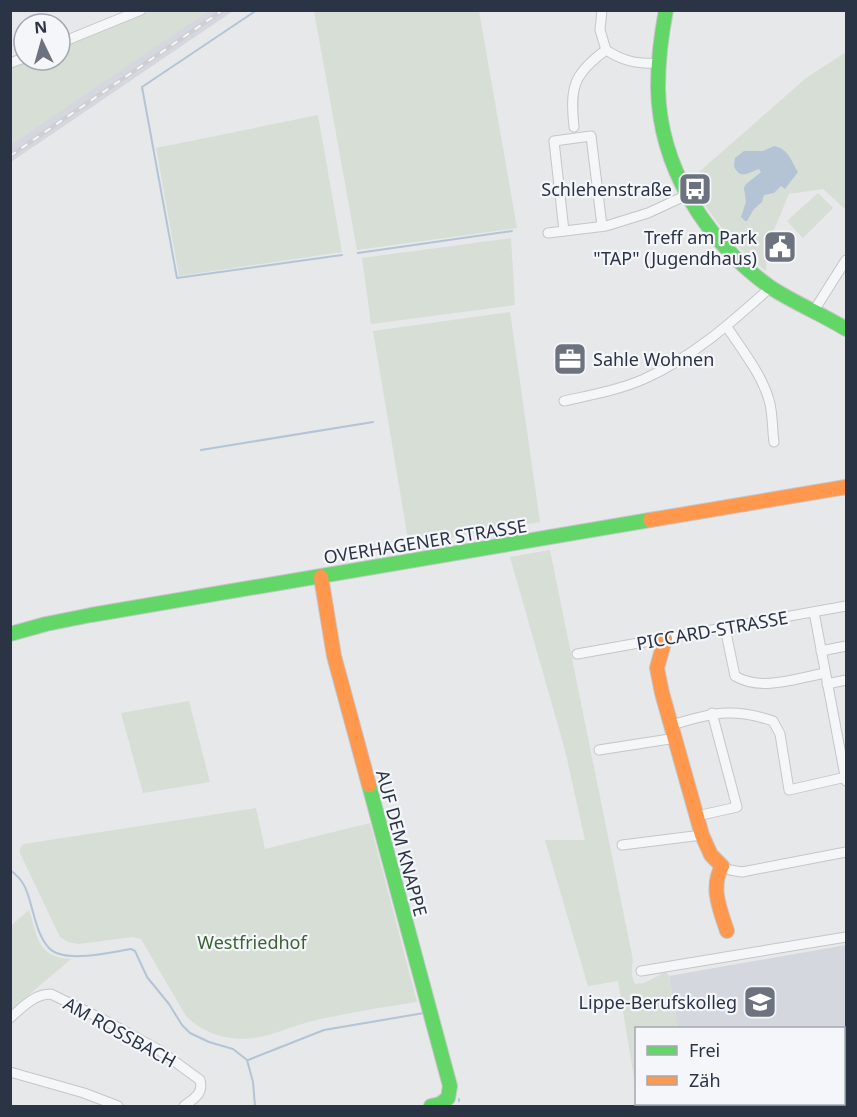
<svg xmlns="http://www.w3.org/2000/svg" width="857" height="1117" viewBox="0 0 857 1117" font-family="'Noto Sans',sans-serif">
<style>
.built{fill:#d4d7dd}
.green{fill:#d6ded6}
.water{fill:#b4c4d5}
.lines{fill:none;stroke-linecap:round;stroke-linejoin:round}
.stream{stroke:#b4c4d5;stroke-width:2}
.street-casing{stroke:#c4c6c8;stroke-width:11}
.fast-casing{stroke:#c4c6c8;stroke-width:16}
.slow-casing{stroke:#c4c6c8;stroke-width:16}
.street{stroke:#f5f6f7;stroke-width:9}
.fast{stroke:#63d668;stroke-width:14}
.slow{stroke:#ff974d;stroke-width:14}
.rail-casing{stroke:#cecfd2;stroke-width:4.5}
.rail{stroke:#f4f6f9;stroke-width:2;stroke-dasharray:7;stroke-linecap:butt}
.labels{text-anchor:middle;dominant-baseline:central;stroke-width:4.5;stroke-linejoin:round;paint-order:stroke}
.poi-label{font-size:18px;fill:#2b3445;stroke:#f4f6f9;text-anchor:end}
.street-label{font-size:18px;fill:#2b3445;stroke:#f4f6f9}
.park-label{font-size:18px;fill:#3f6138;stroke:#f4f6f9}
</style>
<rect width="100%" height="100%" fill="#e6e8ea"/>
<g class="built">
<polygon points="208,11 233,11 11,162 10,145"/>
<polygon points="846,945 846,1106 693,1106 692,1104 844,1104 844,1028 678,1028 669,976"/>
</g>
<g class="green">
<polygon points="151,11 208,11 11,145 10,68 30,60 60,60 60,48"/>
<polygon points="314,11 479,11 517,228 357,250"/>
<path d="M 846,52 L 846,210 L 823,189 L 789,194 L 767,246 L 766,271 C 733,246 710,216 690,180 L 806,78 Z"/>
<polygon points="318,115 342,252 179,276 156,148"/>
<polygon points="818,193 833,208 803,238 787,221"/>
<polygon points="511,238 515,305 371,324 362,258"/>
<polygon points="510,312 540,522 409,545 373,331"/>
<path d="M 550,550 L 633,960 C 631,968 631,976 635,984 L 644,983 L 666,972 L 669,976 L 678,1028 L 636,1028 L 636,1090 L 618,981 L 588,986 L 545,840 L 585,840 L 565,750 L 510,557 Z"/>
<polygon points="189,701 210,782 143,793 121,713"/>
<path d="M 256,808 L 265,849 L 370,823 L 417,1002 C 385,1007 353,1012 321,1019 C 282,1027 259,1047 217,1035 C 205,1031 195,1025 186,1016 L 141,939 L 133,937 L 78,944 L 68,942 L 60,937 L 20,853 L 20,848 L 24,844 Z"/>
<path d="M 29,910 C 38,938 37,957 71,959 L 11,1010 L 11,926 Z"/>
</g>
<path class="water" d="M 774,146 C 789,149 791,161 798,172 L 785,189 L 781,186 L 774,193 L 764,195 L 762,202 L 754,209 L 747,221 L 745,221 L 741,217 L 746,202 L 744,188 L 745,185 L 761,172 L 759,169 C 748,173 740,180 734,166 L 735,158 L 744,151 L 763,151 Z"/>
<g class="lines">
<g class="stream">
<polyline points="257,10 142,87 177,278 342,255"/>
<polyline points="358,253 512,231"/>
<polyline points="201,450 373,422"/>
<path d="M 10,870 C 24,880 27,890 31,905 C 35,919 39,938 49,948 C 64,964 111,952 131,949 L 135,951 L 147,977 L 169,1004 L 182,1025 L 190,1033 L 209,1042 L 233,1049 L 247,1060 L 253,1082 L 255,1106"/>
<polyline points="248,1060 324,1030 424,1013"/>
<polyline points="459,1099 459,1101"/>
</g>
<g class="street-casing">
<g id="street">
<polyline points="602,10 600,30 606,50"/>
<polyline points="60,43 141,10"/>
<polyline points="10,63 24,58"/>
<path d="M 574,127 C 570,87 573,74 606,50 C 623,61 636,64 657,63"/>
<polyline points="564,231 554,141 591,136 602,226"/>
<polyline points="548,233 606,226 648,213 687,195"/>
<polyline points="815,309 846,260"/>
<path d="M 727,327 C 742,350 761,373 769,400 C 773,413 772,428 774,442"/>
<path d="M 564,401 C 591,395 619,390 644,379 C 693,357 732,322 771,287"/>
<polyline points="814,612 846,781"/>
<path d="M 725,628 L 735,676 C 761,692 798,678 825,673"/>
<polyline points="821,651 846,646"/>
<polyline points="577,654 846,606"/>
<polyline points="827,684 846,680"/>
<path d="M 672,725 C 711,713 732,707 773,721 L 780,734 L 789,790 L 846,777"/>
<polyline points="599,750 676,738"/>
<polyline points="697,816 737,807 712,713"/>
<polyline points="622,845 702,835"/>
<polyline points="722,866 730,870 742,872 846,852"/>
<polyline points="641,971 846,937"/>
<path d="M 10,1018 C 23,1007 34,994 51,994 L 104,1020 L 159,1050 L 200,1080 C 204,1094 193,1099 184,1106"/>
<polyline points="10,1072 84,1093 118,1106"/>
</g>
</g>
<g class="fast-casing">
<g id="fast">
<path d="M 666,10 C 661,36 658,61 658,87 C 659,167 706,241 770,287 C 794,303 822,314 846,329"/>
<polyline points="10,634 46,624 91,615 650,520"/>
<polyline points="369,785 450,1086 448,1098 440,1104 431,1106"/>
</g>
</g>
<g class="slow-casing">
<g id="slow">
<polyline points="650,520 846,487"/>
<polyline points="321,577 334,656 369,785"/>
<path d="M 665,639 L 657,668 L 662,693 L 702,835 L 711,855 L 722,866 C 710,888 720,909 727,931"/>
</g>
</g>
<use href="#street" class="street"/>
<use href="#fast" class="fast"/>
<use href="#slow" class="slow"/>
<g class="rail-casing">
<polyline id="rail" points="10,156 223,10"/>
</g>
<use href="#rail" class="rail"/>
</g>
<defs>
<g id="bus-square" transform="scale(1.725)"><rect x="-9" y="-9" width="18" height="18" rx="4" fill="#6c737f" stroke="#f4f6f9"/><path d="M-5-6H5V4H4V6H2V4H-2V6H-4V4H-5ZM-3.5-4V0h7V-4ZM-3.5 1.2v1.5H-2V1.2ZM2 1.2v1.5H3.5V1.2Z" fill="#fff"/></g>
<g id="civic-square" transform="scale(1.725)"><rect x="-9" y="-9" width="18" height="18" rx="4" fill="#6c737f" stroke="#f4f6f9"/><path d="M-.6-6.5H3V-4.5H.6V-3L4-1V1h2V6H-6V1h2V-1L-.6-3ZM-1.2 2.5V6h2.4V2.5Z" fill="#fff"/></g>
<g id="office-square" transform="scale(1.725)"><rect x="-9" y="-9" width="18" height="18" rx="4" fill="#6c737f" stroke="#f4f6f9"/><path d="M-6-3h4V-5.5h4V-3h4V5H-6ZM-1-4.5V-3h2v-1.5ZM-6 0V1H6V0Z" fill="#fff"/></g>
<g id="school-square" transform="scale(1.725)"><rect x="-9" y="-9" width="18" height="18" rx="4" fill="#6c737f" stroke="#f4f6f9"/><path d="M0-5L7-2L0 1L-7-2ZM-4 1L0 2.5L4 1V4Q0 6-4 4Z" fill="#fff"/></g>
</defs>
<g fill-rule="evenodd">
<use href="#bus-square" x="695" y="189"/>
<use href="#civic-square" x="780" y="247"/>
<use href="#office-square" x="570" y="359"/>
<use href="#school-square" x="760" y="1002"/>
</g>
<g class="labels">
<g class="poi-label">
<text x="672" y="189">Schlehenstraße</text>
<text x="757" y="237">Treff am Park<tspan x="757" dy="21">"TAP" (Jugendhaus)</tspan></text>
<text x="593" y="359" text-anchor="start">Sahle Wohnen</text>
<text x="737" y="1002">Lippe-Berufskolleg</text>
</g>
<g class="street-label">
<text transform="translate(425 541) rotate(-9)">OVERHAGENER STRASSE</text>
<text transform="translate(712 630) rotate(-10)">PICCARD-STRASSE</text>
<text transform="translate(402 843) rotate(75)">AUF DEM KNAPPE</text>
<text transform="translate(120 1032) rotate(29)">AM ROSSBACH</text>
</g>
<g class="park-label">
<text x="252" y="942">Westfriedhof</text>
</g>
</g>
<rect width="857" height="1117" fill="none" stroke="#2b3445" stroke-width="24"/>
<rect x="635" y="1027" width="210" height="78" fill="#f4f6f9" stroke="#a4a8b1" stroke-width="1.5"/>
<rect x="647" y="1046" width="30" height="9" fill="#63d668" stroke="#a4a8b1" stroke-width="1.5"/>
<text x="689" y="1057" font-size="18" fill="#2b3445">Frei</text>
<rect x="647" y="1076" width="30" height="9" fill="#ff974d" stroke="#a4a8b1" stroke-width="1.5"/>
<text x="689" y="1087" font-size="18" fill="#2b3445">Zäh</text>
<g transform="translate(42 42) rotate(355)"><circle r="28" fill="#f4f6f9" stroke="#a4a8b1" stroke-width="1.5"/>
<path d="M0-4.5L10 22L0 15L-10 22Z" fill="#6c737f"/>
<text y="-9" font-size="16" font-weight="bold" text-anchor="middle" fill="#2b3445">N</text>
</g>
</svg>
